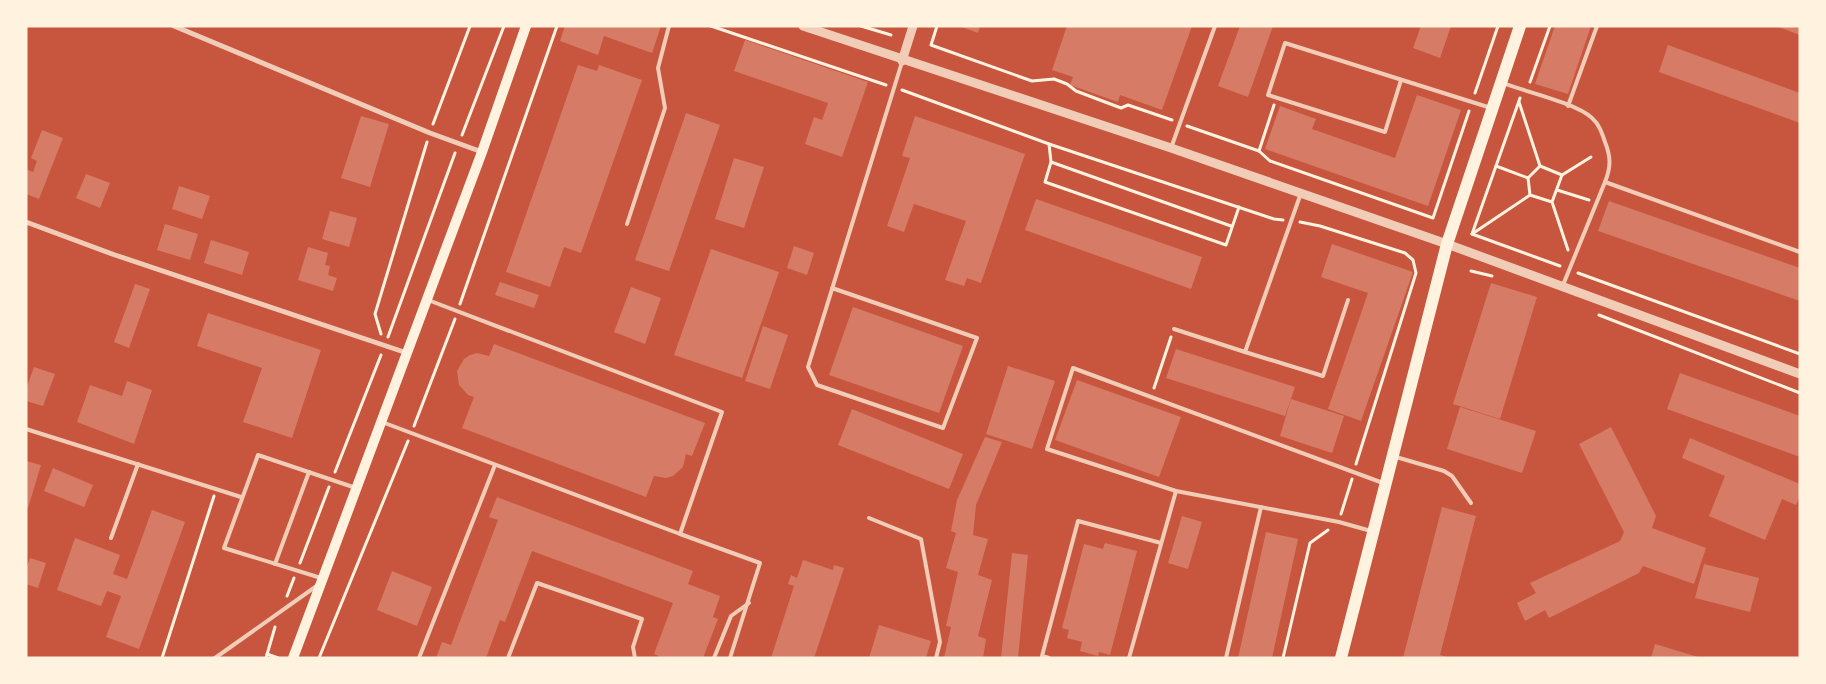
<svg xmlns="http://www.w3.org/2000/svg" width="1826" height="684" viewBox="0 0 1826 684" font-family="Literata,serif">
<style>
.building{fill:#d67c66}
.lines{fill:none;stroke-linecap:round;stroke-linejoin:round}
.path{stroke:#fff3e0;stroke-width:3}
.service{stroke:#f1ccb7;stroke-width:4}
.minor{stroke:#f1ccb7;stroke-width:5}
.tertiary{stroke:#f1ccb7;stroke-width:9}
.secondary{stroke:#fff3e0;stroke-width:10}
.primary{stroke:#fff3e0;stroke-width:12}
</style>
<rect width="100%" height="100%" fill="#c8553d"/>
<g class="building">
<polygon points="565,26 661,26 652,53 604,36 598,55 560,41"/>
<polygon points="959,26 980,26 978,33"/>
<polygon points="1067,26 1192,26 1162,110 1120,95 1118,102 1070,85 1073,77 1052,70"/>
<polygon points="1240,26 1273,26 1248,97 1218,86"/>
<polygon points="1421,26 1451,26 1440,58 1413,48"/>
<polygon points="1555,26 1591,26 1568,94 1535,84"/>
<polygon points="1776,26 1800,26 1800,35"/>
<polygon points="745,40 868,82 842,157 805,144 814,117 822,120 828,103 734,71"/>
<polygon points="1668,45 1800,93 1800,123 1659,72"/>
<polygon points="578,65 597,71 599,65 642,80 581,253 564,247 550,287 506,272"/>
<polygon points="1417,95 1461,110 1428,206 1265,149 1280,106 1316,119 1312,129 1395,158"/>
<polygon points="686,113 720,125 669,271 635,260"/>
<polygon points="361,116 389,124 370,187 341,178"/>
<polygon points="915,116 1025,154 981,283 967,278 964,286 945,280 966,221 914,204 904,232 887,226 910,158 902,156"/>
<polygon points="42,130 63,138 39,199 26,194 26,169 33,172 37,161 31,158"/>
<polygon points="734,158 764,167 744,228 715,219"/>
<polygon points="86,174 110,183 100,208 76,198"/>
<polygon points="179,186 210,196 202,219 172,209"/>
<polygon points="1036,199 1202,257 1191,289 1025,230"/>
<polygon points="1609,201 1800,268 1800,301 1598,231"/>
<polygon points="330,211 357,218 349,247 322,239"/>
<polygon points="165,224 198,234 190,260 157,250"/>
<polygon points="211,240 249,252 242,275 204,263"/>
<polygon points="1332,244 1413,272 1361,421 1328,409 1368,293 1321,277"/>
<polygon points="794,246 814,253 807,275 787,268"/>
<polygon points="308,247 328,253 325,265 330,266 328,275 337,278 333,291 298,280"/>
<polygon points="711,249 779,272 742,378 674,355"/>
<polygon points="500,282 539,295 534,308 495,295"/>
<polygon points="1491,283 1537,297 1500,419 1453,404"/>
<polygon points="135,284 150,289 129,348 114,342"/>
<polygon points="631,287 661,298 645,344 614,332"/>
<polygon points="853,307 963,346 939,413 829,375"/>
<polygon points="208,313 321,350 292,438 243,422 262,368 197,346"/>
<polygon points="763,326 788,335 770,389 745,381"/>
<polygon points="494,344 705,423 692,456 686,454 683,467 673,476 666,478 654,476 646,497 462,428 474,397 468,395 459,385 457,371 464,359 470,355 477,353 489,356"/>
<polygon points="1176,349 1295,387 1285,416 1166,378"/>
<polygon points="1008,366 1055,381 1032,449 986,434"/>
<polygon points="34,367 55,374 43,406 26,401 26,389"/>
<polygon points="1680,373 1800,416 1800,457 1667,409"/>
<polygon points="1077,380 1181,417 1159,477 1055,440"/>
<polygon points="127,381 152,390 134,444 77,422 90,385 122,396"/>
<polygon points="1291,399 1344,416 1332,453 1280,436"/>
<polygon points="1460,407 1536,431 1522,473 1447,449"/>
<polygon points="852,409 963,454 949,489 838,445"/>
<polygon points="1611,427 1656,516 1652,528 1706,548 1694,584 1643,566 1639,573 1549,618 1545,610 1525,621 1517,603 1536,593 1530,583 1620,541 1624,532 1579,444"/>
<polygon points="985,437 1002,442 976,505 973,535 988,539 978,575 992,580 978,636 986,639 983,658 944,658 951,627 946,626 958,572 946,568 956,533 951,531 957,500"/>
<polygon points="1690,438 1800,484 1800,496 1796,505 1782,499 1765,540 1709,516 1725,476 1682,458"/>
<polygon points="26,461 41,465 28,508 26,507"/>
<polygon points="53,468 93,485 84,507 44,491"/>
<polygon points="497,497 693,571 688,584 720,596 713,617 718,619 703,658 658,658 659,656 654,654 673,603 532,551 505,622 500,620 486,658 436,658 442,642 451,645 498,520 489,517"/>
<polygon points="1442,507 1476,516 1440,655 1450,658 1403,658"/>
<polygon points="152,510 185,522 139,649 106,637 121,596 107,591 101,606 57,590 75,538 120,555 113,574 127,579"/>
<polygon points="1182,516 1202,522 1188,569 1168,563"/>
<polygon points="1266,532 1298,539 1272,658 1238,658"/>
<polygon points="1105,543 1137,551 1110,655 1099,652 1098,656 1080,651 1082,642 1067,638 1069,630 1062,628 1084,544 1103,549"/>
<polygon points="1012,553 1028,555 1018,658 1001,658"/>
<polygon points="30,558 46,563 38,588 26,584 26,569"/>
<polygon points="803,560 833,570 834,565 844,568 814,658 771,658 794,586 788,584 791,575 797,578"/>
<polygon points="1704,564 1759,578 1750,612 1695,598"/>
<polygon points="392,571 432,587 417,626 377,610"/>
<polygon points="879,625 931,641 926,658 869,658"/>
<polygon points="1655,644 1698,657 1698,658 1651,658"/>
</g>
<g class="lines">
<g class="path">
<polyline points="711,26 886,85"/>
<polyline points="861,26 891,35"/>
<polyline points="937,26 931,45 1032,81 1054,79 1067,84 1076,91 1121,108 1128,105 1172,120"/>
<polyline points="1530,82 1550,26"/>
<polyline points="902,90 1049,144 1274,219 1283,220"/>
<polyline points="1475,93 1498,26"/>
<polyline points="1520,98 1472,234 1560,266"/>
<polyline points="1519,102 1540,166"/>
<polyline points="433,124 470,26"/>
<polyline points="1187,126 1259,151 1270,161 1433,218 1469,111"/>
<polyline points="462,135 504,26"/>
<polyline points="1049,144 1051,162 1045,182 1226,245 1239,207"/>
<polyline points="1259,151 1274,105"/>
<polyline points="1051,162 1231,226"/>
<polyline points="1496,166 1528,178"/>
<polyline points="1562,175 1591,157"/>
<polyline points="1557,190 1589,200"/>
<polyline points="1552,202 1530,195 1528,178 1540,166 1562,175 1552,202 1568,250"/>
<polyline points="1300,222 1320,226 1405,253 1413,260 1416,273 1356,464"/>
<polyline points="1472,234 1530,195"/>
<polyline points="1471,271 1492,276"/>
<polyline points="1578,273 1800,354"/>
<polyline points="460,304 557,26"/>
<polyline points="1599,315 1800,393"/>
<polyline points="381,334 375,314 427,142"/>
<polyline points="388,337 455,153"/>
<polyline points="1154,388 1171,337"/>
<polyline points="414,426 455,319"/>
<polyline points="335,472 381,355"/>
<polyline points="1341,514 1352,479"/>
<polyline points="300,563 329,487"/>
<polyline points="287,596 294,578"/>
<polyline points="267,654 278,658"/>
<polyline points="162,658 214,496"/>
<polyline points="266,658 275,627"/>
<polyline points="319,658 408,441"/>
<polyline points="1283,658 1310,543 1328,530"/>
</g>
<g class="service">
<polyline points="1401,80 1385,132 1268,95 1285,43 1491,108"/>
<path d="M 1503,83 C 1526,92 1576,103 1592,118 C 1599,124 1602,133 1605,142 C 1611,157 1611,167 1605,182"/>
<polyline points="1568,106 1597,26"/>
<polyline points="1171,148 1215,26"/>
<polyline points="1301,193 1245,352 1323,376 1348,300"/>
<polyline points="627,224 665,108 658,68 669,26"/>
<polyline points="1563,285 1605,182 1800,252"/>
<polyline points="832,288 977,338 943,428 817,385 808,367 902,62"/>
<polyline points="1174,329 1245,352"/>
<polyline points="382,422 680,534 722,412 428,300"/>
<polyline points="26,429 241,497"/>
<polyline points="1396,457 1444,471 1452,476 1471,503"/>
<polyline points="869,518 921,539 940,642 936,658"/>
<polyline points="1371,531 1339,522 1176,491 1047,449 1073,368 1383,483"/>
<polyline points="680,534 760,563 730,658"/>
<polyline points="111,538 138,464"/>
<polyline points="275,564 309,472"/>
<polyline points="321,578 224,548 258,455 356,488"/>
<polyline points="215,658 318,585"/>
<polyline points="419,658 495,465"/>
<polyline points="508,658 537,583 642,619 633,647 635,658"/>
<polyline points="714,658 731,616 749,603"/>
<polyline points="1049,658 1042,656 1078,521 1161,543"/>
<polyline points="1129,658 1176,491"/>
<polyline points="1226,658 1261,507"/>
</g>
<g class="minor">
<polyline points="174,26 430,133 482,152"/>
<polyline points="26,222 115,255 407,353"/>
</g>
<g class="tertiary">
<polyline points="803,26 1171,148 1447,244 1800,374"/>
<polyline points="902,61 913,26"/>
</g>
<polyline class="secondary" points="293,658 482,152 526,26"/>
<polyline class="primary" points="1341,658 1447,244 1520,26"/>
</g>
<rect width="1826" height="684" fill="none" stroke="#fff3e0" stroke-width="55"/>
</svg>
